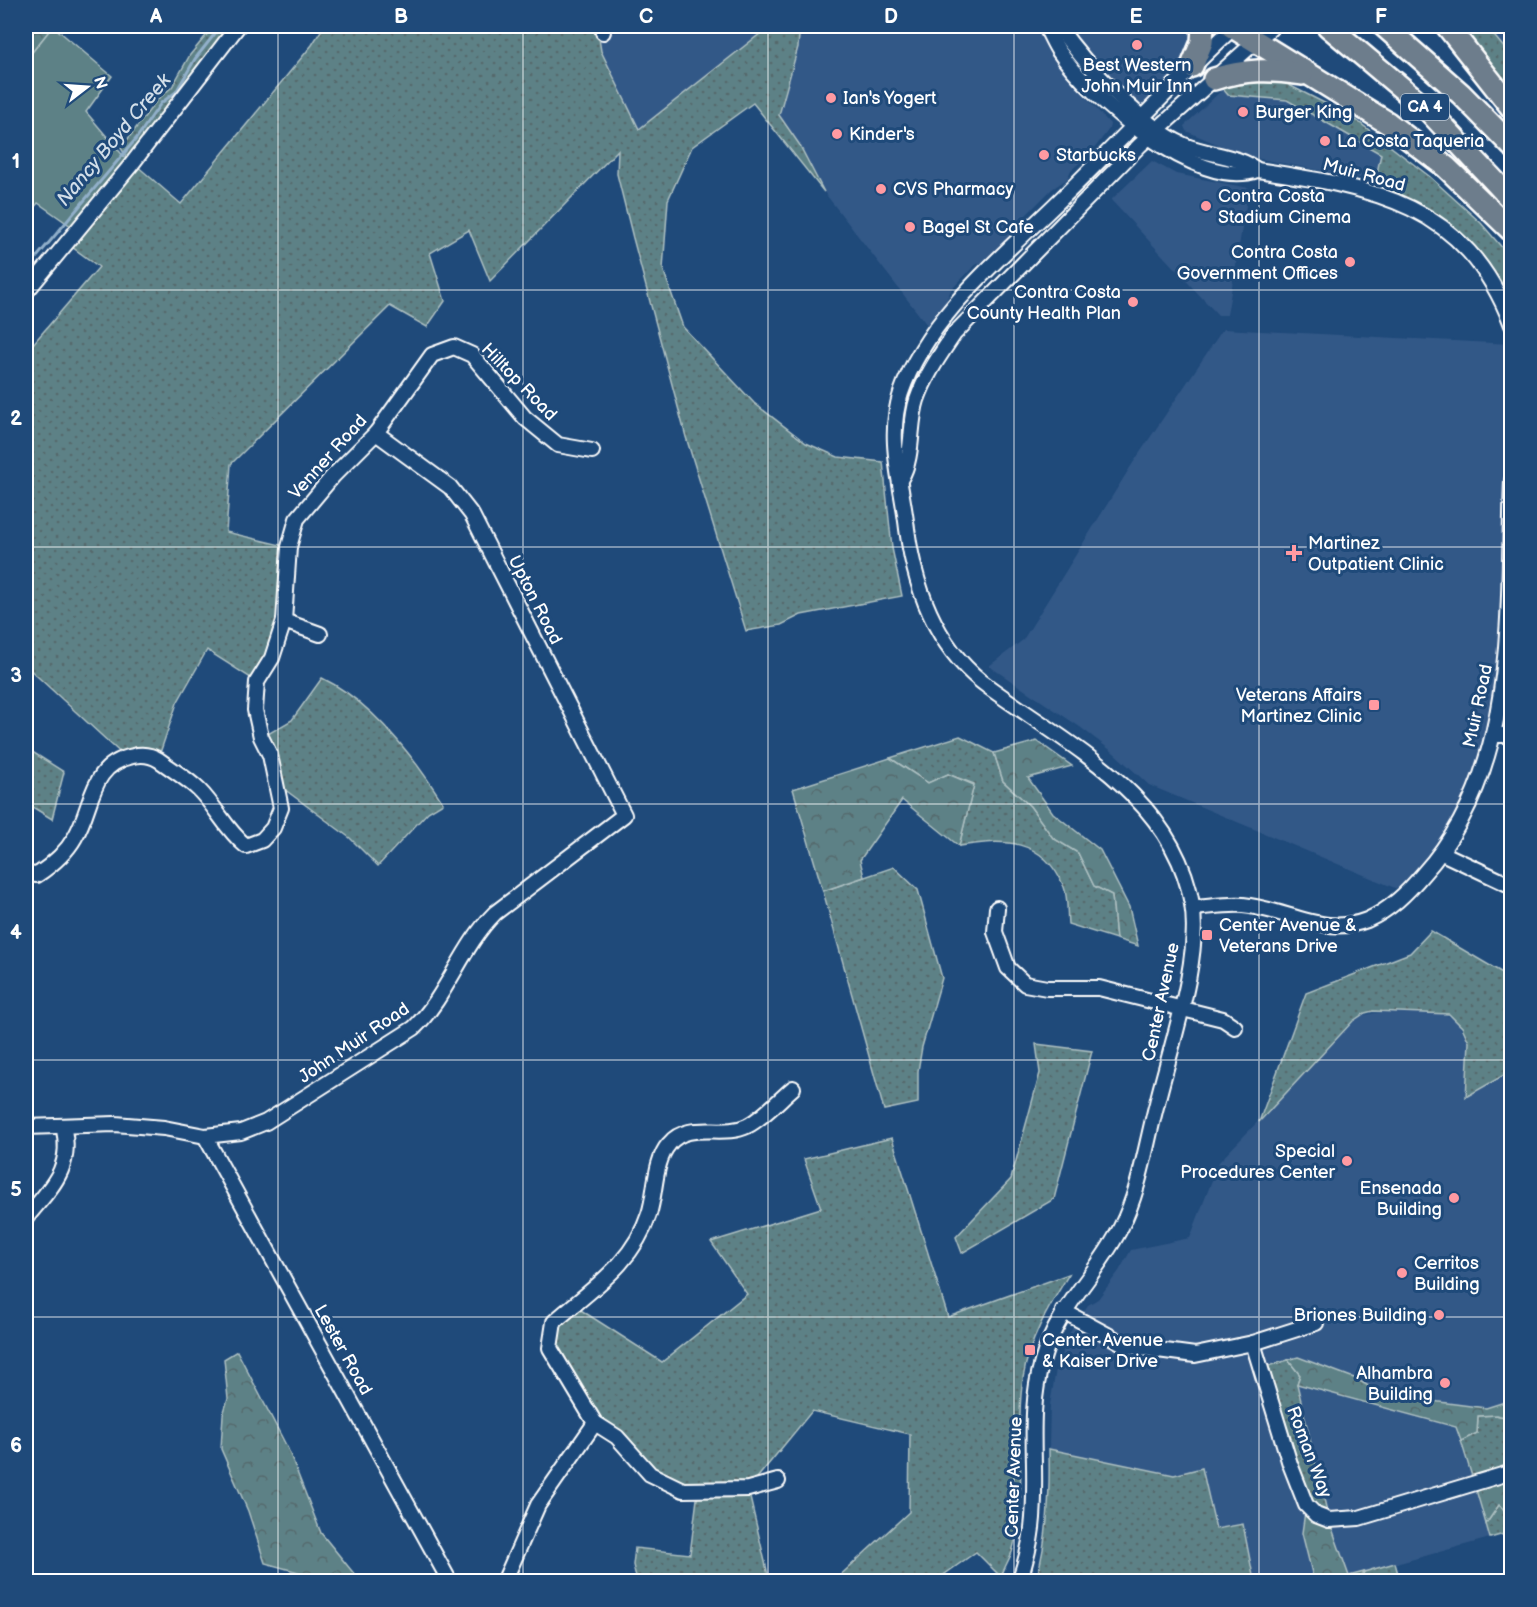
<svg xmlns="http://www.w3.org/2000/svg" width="1537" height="1607" viewBox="0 0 1537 1607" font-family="'Balsamiq Sans',sans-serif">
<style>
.built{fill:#335887}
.grass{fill:url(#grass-dots);stroke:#aec0c2;stroke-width:1.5}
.forest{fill:url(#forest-crowns);stroke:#aec0c2;stroke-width:1.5}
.pitch{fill:#5d8186;stroke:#aec0c2;stroke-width:1.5}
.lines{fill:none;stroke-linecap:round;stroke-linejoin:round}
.stream{stroke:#92b0ca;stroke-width:3}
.minor-casing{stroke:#fff;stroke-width:18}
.highway-casing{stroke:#fff;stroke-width:26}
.minor{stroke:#1f4a7a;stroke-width:14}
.highway{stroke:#6d7d8c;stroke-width:21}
.grid{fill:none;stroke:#fff;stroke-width:1.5;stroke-opacity:0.55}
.poi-dot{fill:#ff9aa2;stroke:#1f4a7a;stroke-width:2}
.labels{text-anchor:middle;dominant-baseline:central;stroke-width:6;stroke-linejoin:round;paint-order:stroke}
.shield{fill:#1f4a7a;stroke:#bcc9d7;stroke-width:1.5}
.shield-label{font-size:16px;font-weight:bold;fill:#fff}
.poi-label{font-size:18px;fill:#fff;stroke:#1f4a7a;text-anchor:start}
.street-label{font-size:18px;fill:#fff;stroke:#1f4a7a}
.water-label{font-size:20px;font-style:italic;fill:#d2dee9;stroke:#1f4a7a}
.neatline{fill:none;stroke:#fff;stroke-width:2}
.grid-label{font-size:20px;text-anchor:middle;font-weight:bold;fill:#fff}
</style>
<defs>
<pattern id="grass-dots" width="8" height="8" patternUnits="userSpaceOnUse" patternTransform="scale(1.5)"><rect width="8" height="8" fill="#5d8186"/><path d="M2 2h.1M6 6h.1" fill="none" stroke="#55696c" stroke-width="1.8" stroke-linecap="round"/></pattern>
<pattern id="forest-crowns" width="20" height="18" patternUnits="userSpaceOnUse" patternTransform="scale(1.5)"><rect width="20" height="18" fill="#5d8186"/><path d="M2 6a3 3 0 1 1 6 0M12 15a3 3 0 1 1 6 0" fill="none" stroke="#55696c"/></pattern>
</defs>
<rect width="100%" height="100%" fill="#1f4a7a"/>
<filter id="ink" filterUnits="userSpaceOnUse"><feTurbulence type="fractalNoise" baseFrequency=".0167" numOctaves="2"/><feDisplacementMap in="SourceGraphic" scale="12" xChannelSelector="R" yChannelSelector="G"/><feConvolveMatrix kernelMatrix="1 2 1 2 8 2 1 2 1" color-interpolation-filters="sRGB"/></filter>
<g filter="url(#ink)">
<g class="built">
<polygon points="597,26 770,26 638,130 601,51"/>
<polygon points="800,26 1034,26 1064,73 1110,124 1109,129 1090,154 1071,170 1067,179 1052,189 1018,223 1006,240 983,262 975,265 951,290 945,303 927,325 824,192 799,144 779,115 798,47"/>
<polygon points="1058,26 1203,26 1198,53 1143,116"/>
<polygon points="1486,26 1511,26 1511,56"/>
<polygon points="1223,89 1228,95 1287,100 1381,154 1375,181 1245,156 1186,131 1184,126"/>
<polygon points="1152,161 1176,174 1249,188 1227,315 1218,315 1111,200"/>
<polygon points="1223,329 1511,344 1511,660 1506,660 1470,801 1412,886 1395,888 1149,785 1113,752 1080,727 989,666 1023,640 1131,466"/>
<polygon points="1385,1011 1439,1012 1455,1019 1469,1042 1467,1096 1511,1071 1511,1400 1486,1408 1385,1395 1354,1378 1261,1369 1306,1505 1302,1533 1314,1581 1254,1581 1243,1524 1216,1529 1202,1468 1174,1475 1049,1449 1050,1405 1056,1369 1069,1334 1088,1305 1098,1299 1119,1271 1131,1250 1190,1238 1219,1162 1359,1016"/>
<polygon points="1297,1384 1456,1427 1490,1538 1349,1577 1329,1520"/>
</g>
<g class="grass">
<polygon points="214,26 229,26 233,33 136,165 181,204 312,45 324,26 597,26 601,51 639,129 770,26 800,26 798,47 779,115 799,144 824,192 753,103 692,147 668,200 663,269 683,327 754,403 806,443 838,457 883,462 892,548 902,596 801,615 781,625 746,631 686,437 633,238 617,174 618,150 490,281 469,230 430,253 445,301 427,327 390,306 231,464 226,532 289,547 284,621 257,682 207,650 177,703 158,759 125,757 26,666 26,352 99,267 68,244 131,165 121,148 157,100 172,87 190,55"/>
<polygon points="1447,26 1486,26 1511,56 1511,108"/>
<polygon points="1239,79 1283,82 1352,117 1429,176 1481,223 1511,258 1511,325 1479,262 1374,187 1381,154 1287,100 1228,95 1223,89"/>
<path d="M 322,678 C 372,702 414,757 443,803 L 428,812 L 378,866 L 350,838 L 276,783 L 261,738 L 292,720 Z"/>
<path d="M 960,736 L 994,753 L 1003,781 L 1030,806 L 1053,838 L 1078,853 L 1094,886 L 1112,895 L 1116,939 L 1068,924 C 1067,913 1068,897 1064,887 C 1043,837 1003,839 959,846 L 974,784 L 948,774 L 928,783 L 890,758 Z"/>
<polygon points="26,748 64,772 52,819 26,803"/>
<polygon points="894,867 918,890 942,978 922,1047 918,1071 918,1103 884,1110 823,891"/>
<polygon points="1431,931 1511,978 1511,1071 1466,1097 1469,1042 1462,1027 1449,1014 1373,1011 1365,1013 1353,1021 1259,1122 1306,993 1410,953"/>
<polygon points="1036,1044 1092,1051 1054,1199 962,1253 956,1237 1011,1179 1040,1073"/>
<path d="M 892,1138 L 948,1317 L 1069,1274 C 1049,1307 1029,1339 1023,1378 C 1014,1434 1029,1497 1012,1552 C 1009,1560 1004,1568 1001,1577 L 976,1552 L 935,1581 L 834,1581 L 909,1512 L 910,1434 L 812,1411 L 748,1489 L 769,1579 L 807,1581 L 637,1581 L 633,1565 L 635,1548 L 690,1554 L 698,1491 L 650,1474 L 595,1423 L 550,1348 L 554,1322 L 573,1305 L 662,1362 L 747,1294 L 711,1242 L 821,1208 L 804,1159 Z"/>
<polygon points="1288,1360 1300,1375 1297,1384 1329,1520 1316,1515 1261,1368"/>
<polygon points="1496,1415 1511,1419 1511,1472 1474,1483 1461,1441 1477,1433 1478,1416"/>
<path d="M 1049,1449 L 1174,1475 L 1202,1468 L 1216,1529 L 1243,1524 L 1254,1581 L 1036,1581 C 1048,1537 1050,1495 1049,1449 Z"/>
<polygon points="1499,1505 1511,1516 1511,1532 1490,1538 1486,1524"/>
<polygon points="1395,1563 1400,1581 1359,1582 1364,1572"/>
</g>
<g class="forest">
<polygon points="26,26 53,26 26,60"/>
<polygon points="1037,741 1072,766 1028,778 1053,813 1100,850 1129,907 1138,946 1116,939 1112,895 1094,886 1078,853 1053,838 1030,806 1003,781 994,753"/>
<polygon points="890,758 928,783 948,774 974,785 959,846 902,800 860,860 864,877 823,891 793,789"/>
<polygon points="237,1351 288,1449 321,1533 360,1581 311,1581 298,1572 265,1563 248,1511 221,1449 223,1415 228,1399 224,1359"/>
<polygon points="1298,1357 1354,1378 1385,1395 1486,1408 1511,1400 1511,1419 1496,1415 1478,1416 1477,1433 1461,1441 1456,1427 1297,1384 1300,1375 1288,1360"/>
<polygon points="1511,1472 1511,1516 1499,1505 1486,1524 1474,1483"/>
<polygon points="1306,1505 1329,1520 1349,1576 1364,1572 1359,1581 1314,1581 1302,1533"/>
</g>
<polygon class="pitch" points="53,26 112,76 86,112 131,165 78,231 38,203 26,217 26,60"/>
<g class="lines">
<polyline class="stream" points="26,270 136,139 161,103 176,92 195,59 221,26"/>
<g class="minor-casing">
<g id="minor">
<polyline points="602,26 603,32"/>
<path d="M 1045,26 C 1050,34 1053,42 1058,50 C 1089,97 1198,192 1257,170 C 1373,188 1465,202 1512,325"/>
<path d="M 1058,26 C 1085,64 1141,126 1184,145 C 1207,155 1238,155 1257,170"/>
<polyline points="26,292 131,165 238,26"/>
<path d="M 901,478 C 914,457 909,424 917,400 C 925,376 940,355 954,334 L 1140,145 L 1273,26"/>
<polyline points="284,621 320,634"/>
<polyline points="1494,735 1512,735"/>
<polyline points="1442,853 1512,886"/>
<path d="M 26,874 L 37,875 C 52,865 66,853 75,837 C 94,805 89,765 133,756 C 141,754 151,755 159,760 C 171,769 188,779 199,790 C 217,808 226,830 246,846 L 262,840 L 273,828 L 281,808 L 270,755 L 261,737 L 255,710 L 257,682 L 272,658 L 284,621 L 289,547 L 297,519 L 333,476 L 376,433 L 432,355 L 454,347 L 472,355 L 525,418 L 558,445 L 592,451"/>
<polyline points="997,908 995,932 1008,968 1025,984 1047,988 1099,988 1223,1019 1235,1027"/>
<path d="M 1193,908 C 1209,907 1227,904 1243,905 C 1286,909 1323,937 1367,920 C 1390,910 1407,893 1423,874 C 1519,768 1507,613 1512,480"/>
<path d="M 26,1127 L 115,1124 L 164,1128 L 205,1136 L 241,1132 L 266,1122 L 414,1028 C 448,995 461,947 495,913 L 624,815 L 472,515 L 450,487 L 376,433"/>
<polyline points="205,1136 450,1582"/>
<path d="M 26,1218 C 51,1187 74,1168 63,1126"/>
<polyline points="1063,1311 1128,1346 1195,1355 1253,1343 1316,1323"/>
<polyline points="1253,1343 1290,1464 1306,1505 1316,1515 1329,1520 1359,1518 1512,1472"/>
<path d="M 778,1481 L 748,1489 L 683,1490 L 650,1474 L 617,1437 L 595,1423 L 550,1348 L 554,1322 C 591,1289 633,1264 649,1214 C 656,1193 654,1161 669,1144 C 688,1120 723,1138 747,1126 C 763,1118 779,1100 793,1088"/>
<polyline points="504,1582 538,1505 595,1423"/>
<path d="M 1019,1582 C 1025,1564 1030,1546 1032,1528 C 1039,1473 1026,1416 1042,1362 C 1058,1305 1096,1277 1121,1227 C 1140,1190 1146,1144 1157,1103 C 1170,1048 1202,958 1192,904 C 1174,797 1070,746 990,688 C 938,651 915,590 907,529 C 902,484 886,438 901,393 C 928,314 1008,252 1065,195 C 1122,139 1177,80 1235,26"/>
</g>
</g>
<g class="highway-casing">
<g id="highway">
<polyline points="1231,26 1388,123 1446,167 1512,231"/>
<polyline points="1328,26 1429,111 1512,200"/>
<polyline points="1384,26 1461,94 1512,146"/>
<polyline points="1447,26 1512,108"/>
<polyline points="1192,66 1202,42 1203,26"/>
<path d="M 1214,79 C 1245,69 1270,69 1302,74"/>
</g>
</g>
<use href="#minor" class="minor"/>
<use href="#highway" class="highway"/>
</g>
</g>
<path class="grid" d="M 278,26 L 278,1582M 523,26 L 523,1582M 768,26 L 768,1582M 1014,26 L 1014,1582M 1259,26 L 1259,1582M 26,290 L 1512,290M 26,547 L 1512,547M 26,804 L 1512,804M 26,1060 L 1512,1060M 26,1317 L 1512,1317"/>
<g class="poi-dot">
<circle cx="1137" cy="45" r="6"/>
<circle cx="831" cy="98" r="6"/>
<circle cx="1243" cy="112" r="6"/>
<circle cx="837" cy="134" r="6"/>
<circle cx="1325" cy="141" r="6"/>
<circle cx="1044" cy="155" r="6"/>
<circle cx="881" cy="189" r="6"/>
<circle cx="1206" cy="206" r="6"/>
<circle cx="910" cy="227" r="6"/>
<circle cx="1350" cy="262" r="6"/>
<circle cx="1133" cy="302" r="6"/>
<path d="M1291 544h6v6h6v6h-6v6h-6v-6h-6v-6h6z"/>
<rect x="1368" y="699" width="12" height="12" rx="3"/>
<rect x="1201" y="929" width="12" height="12" rx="3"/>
<circle cx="1347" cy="1161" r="6"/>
<circle cx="1454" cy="1198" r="6"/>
<circle cx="1402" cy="1273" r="6"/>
<circle cx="1439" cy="1315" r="6"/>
<rect x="1024" y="1344" width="12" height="12" rx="3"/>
<circle cx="1445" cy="1383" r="6"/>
</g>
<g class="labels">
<rect class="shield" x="1401" y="94" width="48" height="26" rx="4.5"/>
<g class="shield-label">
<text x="1425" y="107">CA 4</text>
</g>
<g class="poi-label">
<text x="1137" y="65" text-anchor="middle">Best Western<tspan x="1137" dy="21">John Muir Inn</tspan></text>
<text x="843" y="98">Ian's Yogert</text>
<text x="1255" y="112">Burger King</text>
<text x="849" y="134">Kinder's</text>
<text x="1337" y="141">La Costa Taqueria</text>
<text x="1056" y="155">Starbucks</text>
<text x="893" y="189">CVS Pharmacy</text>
<text x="1218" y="196">Contra Costa<tspan x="1218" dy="21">Stadium Cinema</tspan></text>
<text x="922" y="227">Bagel St Cafe</text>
<text x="1338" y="252" text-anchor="end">Contra Costa<tspan x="1338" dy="21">Government Offices</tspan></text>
<text x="1121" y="292" text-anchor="end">Contra Costa<tspan x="1121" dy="21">County Health Plan</tspan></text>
<text x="1308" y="543">Martinez<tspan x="1308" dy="21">Outpatient Clinic</tspan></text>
<text x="1362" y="695" text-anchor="end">Veterans Affairs<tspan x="1362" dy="21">Martinez Clinic</tspan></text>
<text x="1219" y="925">Center Avenue &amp;<tspan x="1219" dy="21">Veterans Drive</tspan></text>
<text x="1335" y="1151" text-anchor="end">Special<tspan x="1335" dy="21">Procedures Center</tspan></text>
<text x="1442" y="1188" text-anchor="end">Ensenada<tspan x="1442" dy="21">Building</tspan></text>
<text x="1414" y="1263">Cerritos<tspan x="1414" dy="21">Building</tspan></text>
<text x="1427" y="1315" text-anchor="end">Briones Building</text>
<text x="1042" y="1340">Center Avenue<tspan x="1042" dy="21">&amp; Kaiser Drive</tspan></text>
<text x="1433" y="1373" text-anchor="end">Alhambra<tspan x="1433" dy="21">Building</tspan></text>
</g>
<g class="street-label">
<text transform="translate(1364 175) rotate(15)">Muir Road</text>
<text transform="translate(519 382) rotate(46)">Hilltop Road</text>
<text transform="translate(328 457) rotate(-48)">Venner Road</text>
<text transform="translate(535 600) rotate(63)">Upton Road</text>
<text transform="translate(1478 706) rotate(-78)">Muir Road</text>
<text transform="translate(1161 1002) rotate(-78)">Center Avenue</text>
<text transform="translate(354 1043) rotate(-34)">John Muir Road</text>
<text transform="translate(343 1350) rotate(61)">Lester Road</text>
<text transform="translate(1309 1452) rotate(69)">Roman Way</text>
<text transform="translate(1014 1477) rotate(-88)">Center Avenue</text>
</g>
<g class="water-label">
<text transform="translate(114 140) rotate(-50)">Nancy Boyd Creek</text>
</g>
</g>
<rect width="1537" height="1607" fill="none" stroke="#1f4a7a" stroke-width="66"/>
<g transform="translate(87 87) rotate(73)" stroke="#1f4a7a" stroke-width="4.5" paint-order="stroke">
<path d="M0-4.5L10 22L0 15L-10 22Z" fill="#ffffff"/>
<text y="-9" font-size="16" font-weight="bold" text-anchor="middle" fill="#ffffff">N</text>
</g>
<rect x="33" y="33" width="1471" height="1541" class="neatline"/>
<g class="grid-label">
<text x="156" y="23">A</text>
<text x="401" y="23">B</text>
<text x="646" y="23">C</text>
<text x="891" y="23">D</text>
<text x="1136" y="23">E</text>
<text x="1381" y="23">F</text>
<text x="16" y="168">1</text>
<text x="16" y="425">2</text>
<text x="16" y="682">3</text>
<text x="16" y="939">4</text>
<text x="16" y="1196">5</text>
<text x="16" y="1452">6</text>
</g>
</svg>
